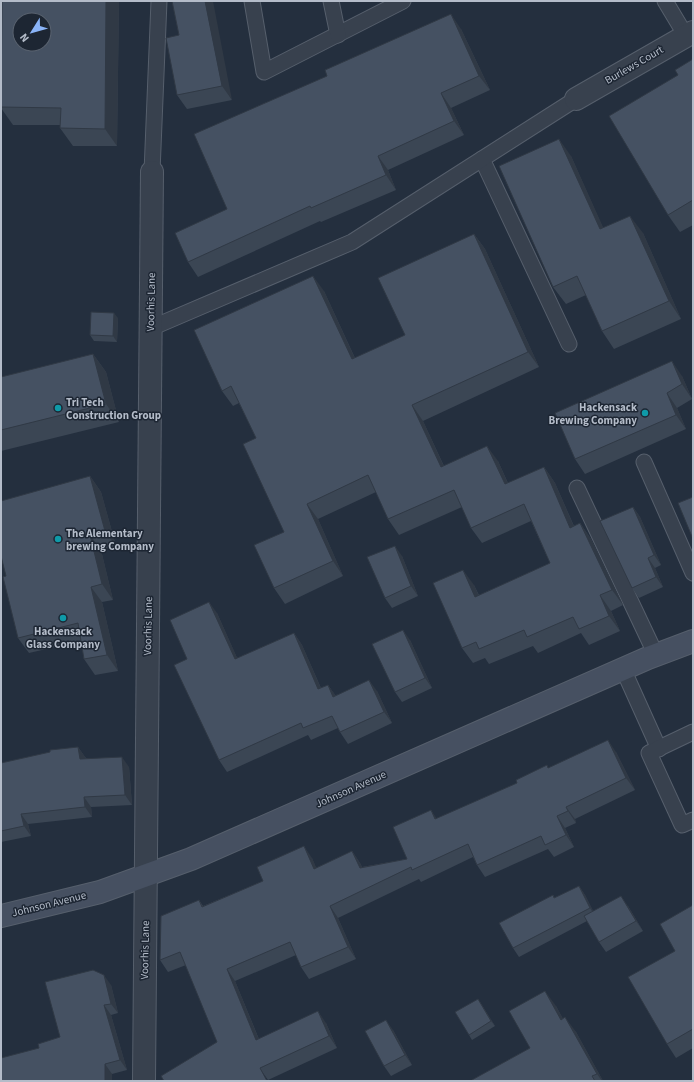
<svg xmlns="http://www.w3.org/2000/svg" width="694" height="1082" viewBox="0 0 694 1082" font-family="'Source Sans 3',sans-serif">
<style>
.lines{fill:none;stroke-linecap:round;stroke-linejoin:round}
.lane-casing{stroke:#565f6c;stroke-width:17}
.street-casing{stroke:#565f6c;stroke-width:24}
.secondary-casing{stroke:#565f6c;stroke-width:24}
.lane{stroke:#38414e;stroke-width:15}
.street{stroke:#38414e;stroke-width:22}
.secondary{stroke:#465061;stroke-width:22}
.wall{fill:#3b4654}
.shaded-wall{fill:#303945}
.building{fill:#455162;stroke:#303945;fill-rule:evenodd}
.culture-dot{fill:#0f9aa8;stroke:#1d2633;stroke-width:1.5}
.labels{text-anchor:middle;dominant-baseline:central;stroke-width:3;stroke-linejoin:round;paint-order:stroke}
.street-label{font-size:11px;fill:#b4bcc9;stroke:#1d2633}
.poi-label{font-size:11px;font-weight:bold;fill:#b4bcc9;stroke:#1d2633;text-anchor:start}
</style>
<rect width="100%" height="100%" fill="#242f3e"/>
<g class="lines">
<g class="lane-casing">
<g id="lane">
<polyline points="252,1 264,72 403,1"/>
<polyline points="331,1 338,35"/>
<polyline points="665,1 686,36"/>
<polyline points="482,159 569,344"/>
<polyline points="152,172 159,1"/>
<polyline points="151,328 352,242 576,99"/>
<polyline points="644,462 693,573"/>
<polyline points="577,488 656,655"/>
<polyline points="623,669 659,749"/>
<polyline points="693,732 649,753 682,825 693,820"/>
</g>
</g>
<g class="street-casing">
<g id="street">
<polyline points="576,99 693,32"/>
<polyline points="144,1081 152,172"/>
</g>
</g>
<g class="secondary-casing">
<polyline id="secondary" points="1,916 100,892 191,859 648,658 693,641"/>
</g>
<use href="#lane" class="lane"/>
<use href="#street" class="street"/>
<use href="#secondary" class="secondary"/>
</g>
<g class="wall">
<polygon points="119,1 117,146 73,146 60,128 60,125 13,125 1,108"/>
<polygon points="172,1 232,100 187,109 177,95 179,35"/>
<polygon points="461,29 490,90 451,108 464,135 388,170 396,190 321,222 320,221 198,277 188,262 227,209"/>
<polygon points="693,59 693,225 680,232 668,215 678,75"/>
<polygon points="571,156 603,228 643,233 681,319 614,349 602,331 586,295 566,304 553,287"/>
<polygon points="474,234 485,249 539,367 423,421 444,466 498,461 508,483 544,467 555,483 574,526 580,523 591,539 623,605 611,611 620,631 589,645 581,633 538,653 533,646 489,664 485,658 473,663 462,648 474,585 479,595 550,563 531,521 482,543 471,528 462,507 399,535 388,519 376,492 318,519 343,576 285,604 274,588 284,532 256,438 239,403 233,406 222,391 324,291 355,358 405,335"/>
<polygon points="118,318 117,342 94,341 90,335"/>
<polygon points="93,354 106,372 119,422 1,451 1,376 2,377"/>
<polygon points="682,376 692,399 677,408 686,429 585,474 575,459"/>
<polygon points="90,476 101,492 116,546 101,550 113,600 102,602 118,671 95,675 84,659 81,641 29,653 18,638 6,576"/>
<polygon points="633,507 640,517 661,565 655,568 663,587 639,598 632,588"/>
<polygon points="402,556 418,596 392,608 385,598"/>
<polygon points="217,613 237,658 294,633 302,645 321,688 328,685 335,695 377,691 392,723 348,744 340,732 338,728 311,740 308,735 227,772 219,760 187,659"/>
<polygon points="410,640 432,688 402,702 395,692"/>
<polygon points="78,747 85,757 86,758 129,767 132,805 91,807 92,817 28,824 31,836 1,842 1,763"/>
<polygon points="616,752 635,790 575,819 576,823 565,828 574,847 554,857 548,849 485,877 477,865 473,857 421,882 419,879 338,918 356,959 309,979 301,967 296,955 235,981 259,1039 326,1023 337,1048 268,1080 186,965 168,972 160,960 199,900 203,906 263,881 312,858 316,868 352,851 360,863 362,867 407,859 437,819 517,783 549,768"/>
<polygon points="579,886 585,895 593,911 628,906 643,931 606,952 599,942 587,921 519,957 513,948 553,895 555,898"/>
<polygon points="693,905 693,1048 676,1058 667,1044"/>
<polygon points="111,985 118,1013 111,1015 127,1070 112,1074 39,1048 60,1037"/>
<polygon points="478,999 495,1026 472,1040 469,1035"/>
<polygon points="556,1006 563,1019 576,1032 603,1081 470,1081 530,1048"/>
<polygon points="393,1030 412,1065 391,1076 384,1066"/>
</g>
<g class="shaded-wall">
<polygon points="106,1 119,1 117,146 105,129"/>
<polygon points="205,1 213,1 232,100 222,86"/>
<polygon points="451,14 461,29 490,90 479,76"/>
<polygon points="441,93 451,108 464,135 454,121"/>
<polygon points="559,139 571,156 612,247 600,229"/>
<polygon points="378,156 388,170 396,190 386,175"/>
<polygon points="630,216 643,233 681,319 669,301"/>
<polygon points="474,234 485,249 539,367 528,352"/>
<polygon points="313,276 324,291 362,374 352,359"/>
<polygon points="114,313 118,318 117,342 113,336"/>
<polygon points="93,354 106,372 119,422 106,404"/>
<polygon points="672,361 682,376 692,399 682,384"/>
<polygon points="667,393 677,408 686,429 676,415"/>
<polygon points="412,405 423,421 451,482 441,467"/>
<polygon points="487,446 498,461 515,500 505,484"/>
<polygon points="544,467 555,483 581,543 570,528"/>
<polygon points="90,476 101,492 116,546 105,531"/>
<polygon points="307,504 318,519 343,576 333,561"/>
<polygon points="633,507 640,517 661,565 654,555"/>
<polygon points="580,523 591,539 623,605 612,590"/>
<polygon points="90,535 101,550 113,600 102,584"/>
<polygon points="395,546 402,556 418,596 411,586"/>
<polygon points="648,558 655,568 663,587 656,577"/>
<polygon points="463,570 474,585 486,612 475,597"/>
<polygon points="91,587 102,602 118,671 107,655"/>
<polygon points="600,595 611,611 620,631 609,616"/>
<polygon points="209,602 217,613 243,671 235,659"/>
<polygon points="403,630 410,640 432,688 425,678"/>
<polygon points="294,633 302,645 326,700 318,689"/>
<polygon points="369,680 377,691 392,723 384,712"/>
<polygon points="328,685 336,696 333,697"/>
<polygon points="608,740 616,752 635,790 626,778"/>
<polygon points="78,747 85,757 87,769 80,759"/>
<polygon points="122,757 129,767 132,805 125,795"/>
<polygon points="84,797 91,807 92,817 85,807"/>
<polygon points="566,807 575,819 576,823 568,811"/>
<polygon points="431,810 439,822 435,819"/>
<polygon points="21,814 28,824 31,836 24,826"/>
<polygon points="557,816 565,828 574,847 566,835"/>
<polygon points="304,846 312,858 322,881 314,869"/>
<polygon points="352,851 360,863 368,880 360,868"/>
<polygon points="579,886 585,895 596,917 590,908"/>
<polygon points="621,896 628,906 643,931 636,921"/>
<polygon points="330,906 338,918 356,959 348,947"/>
<polygon points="227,969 235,981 264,1052 256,1040"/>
<polygon points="104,975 111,985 118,1013 111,1004"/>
<polygon points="545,991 556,1006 572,1035 561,1020"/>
<polygon points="478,999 482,1005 495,1026 491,1021"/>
<polygon points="104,1005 111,1015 127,1070 120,1060"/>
<polygon points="318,1011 326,1023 337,1048 329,1036"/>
<polygon points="565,1017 576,1032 603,1081 602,1081 597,1074"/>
<polygon points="386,1020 393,1030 412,1065 405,1055"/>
<polygon points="105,1064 112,1074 112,1081 105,1081"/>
</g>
<g class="building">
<path d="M 2,1 L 106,1 L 105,129 L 60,128 L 61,108 L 1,107 ZM 20,20 L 44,20 L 44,44 L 20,44 Z"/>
<polygon points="172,1 205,1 222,86 177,95 166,38 179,35"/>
<polygon points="451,14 479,76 441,93 454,121 378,156 386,175 311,208 310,206 188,262 175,233 227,209 194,134 327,76 325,70"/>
<polygon points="693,59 693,200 668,215 609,116 678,75 675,70"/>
<polygon points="559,139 600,229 630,216 669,301 602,331 577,276 553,287 499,166"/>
<polygon points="474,234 528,352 412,405 441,467 487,446 505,484 544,467 570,528 580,523 612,590 600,595 609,616 579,629 573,617 527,637 524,630 479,649 476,642 462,648 433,583 463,570 475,597 550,563 524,504 471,528 454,490 388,519 368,475 307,504 333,561 274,588 254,545 284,532 243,444 256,438 231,386 222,391 194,330 313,276 352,359 405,335 378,278"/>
<polygon points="91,312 114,313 113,336 90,335"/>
<polygon points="93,354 106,404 1,430 1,377"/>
<polygon points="672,361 682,384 667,393 676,415 575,459 555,413"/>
<polygon points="90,476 105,531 90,535 102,584 91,587 107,655 84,659 78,623 18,638 3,577 6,576 1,556 1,501"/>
<polygon points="693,497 693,539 678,503"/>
<polygon points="633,507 654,555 648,558 656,577 632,588 600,521"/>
<polygon points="395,546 411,586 385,598 367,557"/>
<polygon points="209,602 235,659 294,633 318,689 328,685 333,697 369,680 384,712 340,732 332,716 303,728 301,723 219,760 174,665 187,659 170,620"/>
<polygon points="403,630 425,678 395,692 372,644"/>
<polygon points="608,740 626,778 566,807 568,811 557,816 566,835 545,845 541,836 477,865 468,844 412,870 411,867 330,906 348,947 301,967 290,942 227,969 256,1040 318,1011 329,1036 260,1068 267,1081 164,1081 161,1076 217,1042 180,952 160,960 161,916 199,900 202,907 263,881 257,867 304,846 314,869 352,851 360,868 407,859 393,827 431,810 435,819 517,783 516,780 547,765 548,768"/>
<polygon points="78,747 80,759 122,757 125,795 84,797 85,807 21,814 24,826 1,831 1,763 50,752 50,750"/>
<polygon points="579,886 590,908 513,948 499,923 553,895 554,898"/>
<polygon points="621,896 636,921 599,942 584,916"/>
<polygon points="693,905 693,1029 667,1044 628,977 675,951 660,924"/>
<polygon points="93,970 104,975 111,1004 104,1005 120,1060 105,1064 105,1081 1,1081 1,1058 39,1048 38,1044 60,1037 45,982"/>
<polygon points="545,991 561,1020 565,1017 597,1074 592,1076 595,1081 470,1081 530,1048 509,1011"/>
<polygon points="478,999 491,1021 469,1035 455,1012"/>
<polygon points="386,1020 405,1055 384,1066 365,1031"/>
</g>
<g class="culture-dot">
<circle cx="58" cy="408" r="4"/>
<circle cx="645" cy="413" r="4"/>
<circle cx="58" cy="539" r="4"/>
<circle cx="63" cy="618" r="4"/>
</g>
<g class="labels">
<g class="street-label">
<text transform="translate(634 65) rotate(-30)">Burlews Court</text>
<text transform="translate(151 302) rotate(-89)">Voorhis Lane</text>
<text transform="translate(148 626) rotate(-89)">Voorhis Lane</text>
<text transform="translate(351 789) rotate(-24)">Johnson Avenue</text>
<text transform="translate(49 904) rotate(-14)">Johnson Avenue</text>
<text transform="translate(145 950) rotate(-89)">Voorhis Lane</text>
</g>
<g class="poi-label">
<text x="66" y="402">Tri Tech<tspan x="66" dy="13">Construction Group</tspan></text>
<text x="637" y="407" text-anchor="end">Hackensack<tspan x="637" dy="13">Brewing Company</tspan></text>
<text x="66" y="533">The Alementary<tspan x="66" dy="13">brewing Company</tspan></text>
<text x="63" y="631" text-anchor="middle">Hackensack<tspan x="63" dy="13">Glass Company</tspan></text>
</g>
</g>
<rect width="694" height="1082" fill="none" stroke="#b4bcc9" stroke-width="4"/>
<g transform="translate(32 32) rotate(233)"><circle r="19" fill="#1d2633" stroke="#59626f"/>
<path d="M0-3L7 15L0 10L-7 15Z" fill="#8ab4f8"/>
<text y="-6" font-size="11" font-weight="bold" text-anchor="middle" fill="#b4bcc9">N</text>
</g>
</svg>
